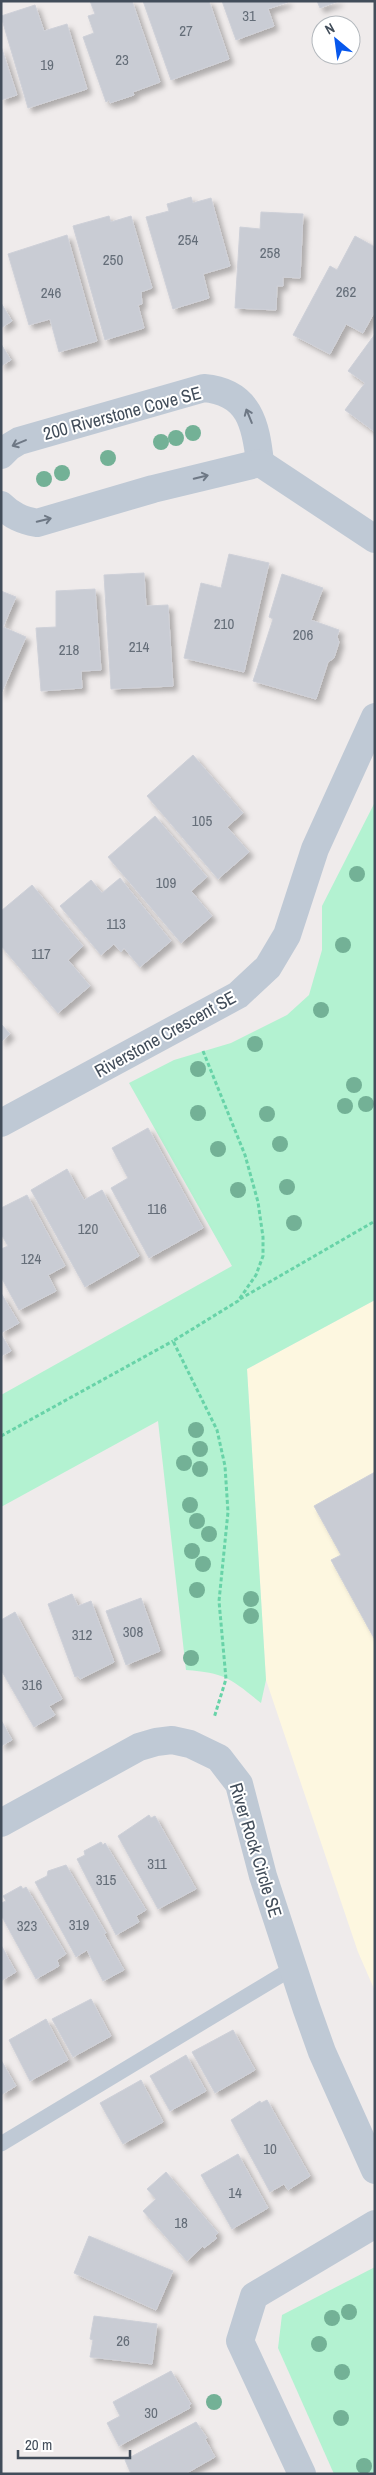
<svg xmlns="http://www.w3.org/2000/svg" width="376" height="2475" viewBox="0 0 376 2475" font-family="'Archivo Narrow',sans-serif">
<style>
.commercial{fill:#fdf7e0}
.green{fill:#b3f2d1}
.building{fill:#c9ccd4;stroke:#ced0d8;filter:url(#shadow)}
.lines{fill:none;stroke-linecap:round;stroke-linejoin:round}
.path{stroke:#68d3a8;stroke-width:3;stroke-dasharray:4 2.5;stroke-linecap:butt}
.lane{stroke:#bfc9d5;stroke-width:15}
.street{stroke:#bfc9d5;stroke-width:28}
.tree{fill:#73b196}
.oneway{stroke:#6e7885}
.labels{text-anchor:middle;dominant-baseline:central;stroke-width:4;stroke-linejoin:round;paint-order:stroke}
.number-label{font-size:15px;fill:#646d78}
.street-label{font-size:18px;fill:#424d5a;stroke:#fff}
</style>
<defs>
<filter id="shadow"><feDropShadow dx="4.5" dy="4.5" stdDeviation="2.5" flood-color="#0004"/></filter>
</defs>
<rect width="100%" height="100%" fill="#efebeb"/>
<polygon class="commercial" points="375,1300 375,1991 358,1952 266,1680 247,1369"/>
<g class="green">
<path d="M 375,802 L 375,1300 L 247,1369 L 266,1680 L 261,1703 C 231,1679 226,1673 186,1670 L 158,1421 L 1,1507 L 1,1395 L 232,1266 L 129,1083 L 174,1060 L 231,1043 L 287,1015 L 309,995 L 322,950 L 322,906 Z"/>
<polygon points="375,2267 375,2474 334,2474 278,2348 282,2315"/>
</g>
<g class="building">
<polygon points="90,1 132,1 160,82 133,92 134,95 110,103 109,100 106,102 83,37 94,33 88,16 95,14"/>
<polygon points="143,1 209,1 229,59 171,80"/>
<polygon points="222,1 287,1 288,2 268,9 274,26 236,40"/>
<polygon points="317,1 339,1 320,8"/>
<polygon points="35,5 44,31 67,24 87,89 28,108 1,16"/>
<polygon points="1,46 17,95 1,100"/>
<polygon points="191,197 193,203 211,198 230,266 203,274 209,298 173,309 146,217 169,211 167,204"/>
<polygon points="261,212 303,214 300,278 283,277 283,286 277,286 276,310 235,308 240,227 260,229"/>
<polygon points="109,216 111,222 131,216 152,288 141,292 142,304 138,305 144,328 105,340 73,226"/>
<polygon points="67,235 97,341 59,352 50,319 29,325 8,254"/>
<polygon points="355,236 375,247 375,311 363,333 346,324 330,354 293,335 330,266 337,270"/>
<polygon points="1,303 12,321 1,328"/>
<polygon points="375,334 375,432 345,410 365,383 348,371"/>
<polygon points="1,344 11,360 1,366"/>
<polygon points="229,554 269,563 244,672 184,658 201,583 221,588"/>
<polygon points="144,573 146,606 168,605 173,686 111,689 104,575"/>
<polygon points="282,574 323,588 311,620 339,630 337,637 339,642 334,658 328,662 316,699 253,681 273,619 269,617"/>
<polygon points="95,589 101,670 81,671 82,688 41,691 36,628 56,627 56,591"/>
<polygon points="1,591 16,597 3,627 26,637 1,694"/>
<polygon points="193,755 243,813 227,827 249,852 218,879 147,796"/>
<polygon points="155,816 207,877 191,891 212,916 181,943 108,857"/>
<polygon points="120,878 171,941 140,967 124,948 121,952 114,944 101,955 60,906 91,880 102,893"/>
<polygon points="32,885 83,946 68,960 90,986 58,1013 1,946 1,911"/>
<polygon points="1,1024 10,1034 1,1042"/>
<polygon points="148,1128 203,1228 149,1258 111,1188 128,1178 112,1148"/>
<polygon points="67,1169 84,1200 102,1190 139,1256 85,1287 31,1190"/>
<polygon points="27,1195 65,1266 48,1275 56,1291 19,1310 1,1277 1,1249 8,1246 1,1234 1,1208"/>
<polygon points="1,1293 19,1323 1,1333"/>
<polygon points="1,1334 11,1351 1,1356"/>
<polygon points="375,1472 375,1640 331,1560 341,1555 314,1506"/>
<polygon points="72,1594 78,1606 91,1601 114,1662 80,1679 78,1676 75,1677 48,1604"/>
<polygon points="141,1598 160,1651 126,1665 106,1611"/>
<polygon points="15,1612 62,1699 49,1706 55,1715 34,1727 1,1670 1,1620"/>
<polygon points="1,1720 12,1740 1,1746"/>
<polygon points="149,1815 151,1818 155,1816 196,1889 158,1909 118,1836"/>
<polygon points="101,1842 103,1845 105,1843 146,1910 136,1916 139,1922 116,1935 77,1859 85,1855 84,1851"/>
<polygon points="66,1865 106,1933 104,1934 124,1970 103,1981 87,1950 76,1957 35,1882 47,1876 48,1871"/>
<polygon points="21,1886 23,1889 26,1887 66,1954 57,1960 59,1966 36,1979 1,1915 1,1903 6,1901 3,1896"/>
<polygon points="1,1945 16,1972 1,1981"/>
<polygon points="91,1999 111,2036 73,2057 52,2019"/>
<polygon points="46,2019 68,2060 30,2081 9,2040"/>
<polygon points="233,2030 255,2070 215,2093 192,2052"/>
<polygon points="186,2055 206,2091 170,2111 150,2076"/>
<polygon points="1,2060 16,2086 1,2095"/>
<polygon points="141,2080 163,2122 123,2144 100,2103"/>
<polygon points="267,2100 310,2176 288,2190 284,2184 270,2192 231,2120 260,2101 261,2103"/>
<polygon points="238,2154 268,2208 232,2229 201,2175"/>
<polygon points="166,2172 218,2233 215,2236 217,2238 204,2248 203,2246 187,2261 143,2211 156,2199 147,2189"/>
<polygon points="89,2236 173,2271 156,2310 74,2273"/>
<polygon points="94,2316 157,2324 152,2364 90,2357 93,2340 90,2339"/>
<polygon points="171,2371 191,2404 189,2405 190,2408 119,2446 107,2423 120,2416 113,2402"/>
<polygon points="196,2422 207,2438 205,2439 215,2457 185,2474 131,2474 125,2460"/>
</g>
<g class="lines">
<g class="path">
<polyline points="203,1051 245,1155 258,1202 263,1237 263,1256 256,1275 238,1301 173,1341 217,1430 225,1466 228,1512 219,1601 226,1679 214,1718"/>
<polyline points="240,1299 375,1221"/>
<polyline points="1,1436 173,1341"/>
</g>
<polyline class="lane" points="1,2144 293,1968"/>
<g class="street">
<path d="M 1,455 L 9,447 L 19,441 L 204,388 C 249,392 256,424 260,463"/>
<path d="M 1,505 C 12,516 22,520 37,523 L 153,489 L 260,463 L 375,539"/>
<polyline points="1,1123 238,995 268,967 287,935 315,849 375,717"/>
<polyline points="1,1823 139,1747 156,1742 172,1740 190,1744 219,1758 239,1784 263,1876 306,2007 322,2052 375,2170"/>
<polyline points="302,2474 240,2341 254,2296 375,2224"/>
</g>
</g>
<g class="tree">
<circle cx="193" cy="433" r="8"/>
<circle cx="176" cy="438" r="8"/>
<circle cx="161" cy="442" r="8"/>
<circle cx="108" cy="458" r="8"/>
<circle cx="62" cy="473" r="8"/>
<circle cx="44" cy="479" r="8"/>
<circle cx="357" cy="874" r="8"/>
<circle cx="343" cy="945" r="8"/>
<circle cx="321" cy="1010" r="8"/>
<circle cx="255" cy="1044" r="8"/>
<circle cx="198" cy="1069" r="8"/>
<circle cx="354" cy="1085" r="8"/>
<circle cx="366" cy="1104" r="8"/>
<circle cx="345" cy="1106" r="8"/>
<circle cx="198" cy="1113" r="8"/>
<circle cx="267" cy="1114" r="8"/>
<circle cx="280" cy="1144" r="8"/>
<circle cx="218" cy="1149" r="8"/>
<circle cx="287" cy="1187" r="8"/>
<circle cx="238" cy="1190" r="8"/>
<circle cx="294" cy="1223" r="8"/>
<circle cx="196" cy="1430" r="8"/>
<circle cx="200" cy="1449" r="8"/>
<circle cx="184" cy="1463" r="8"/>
<circle cx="200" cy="1469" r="8"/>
<circle cx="190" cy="1505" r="8"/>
<circle cx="197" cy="1521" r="8"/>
<circle cx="209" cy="1534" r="8"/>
<circle cx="192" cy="1551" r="8"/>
<circle cx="203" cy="1564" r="8"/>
<circle cx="197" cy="1590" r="8"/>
<circle cx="251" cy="1599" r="8"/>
<circle cx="251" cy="1616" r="8"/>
<circle cx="191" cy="1658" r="8"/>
<circle cx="349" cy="2312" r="8"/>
<circle cx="332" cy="2318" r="8"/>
<circle cx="319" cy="2344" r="8"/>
<circle cx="342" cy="2372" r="8"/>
<circle cx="214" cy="2402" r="8"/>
<circle cx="341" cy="2418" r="8"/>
<circle cx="364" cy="2466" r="8"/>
</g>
<defs><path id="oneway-shaft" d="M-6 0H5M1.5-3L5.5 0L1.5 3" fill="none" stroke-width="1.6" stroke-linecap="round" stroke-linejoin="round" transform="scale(1.25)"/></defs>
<g class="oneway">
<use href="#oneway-shaft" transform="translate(249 416) rotate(-112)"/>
<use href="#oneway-shaft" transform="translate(19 443) rotate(157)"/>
<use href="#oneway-shaft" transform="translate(201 477) rotate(-14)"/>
<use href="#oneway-shaft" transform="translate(44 520) rotate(-14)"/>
</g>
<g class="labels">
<g class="number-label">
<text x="249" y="15">31</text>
<text x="186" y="30">27</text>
<text x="122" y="59">23</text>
<text x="47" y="64">19</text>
<text x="188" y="239">254</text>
<text x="270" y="252">258</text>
<text x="113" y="259">250</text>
<text x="346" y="291">262</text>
<text x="51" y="292">246</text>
<text x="224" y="623">210</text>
<text x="303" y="634">206</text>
<text x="139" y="646">214</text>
<text x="69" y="649">218</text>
<text x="202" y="820">105</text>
<text x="166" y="882">109</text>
<text x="116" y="923">113</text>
<text x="41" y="953">117</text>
<text x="157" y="1208">116</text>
<text x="88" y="1228">120</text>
<text x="31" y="1258">124</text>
<text x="133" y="1631">308</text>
<text x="82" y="1634">312</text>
<text x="32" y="1684">316</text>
<text x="157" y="1863">311</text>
<text x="106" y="1879">315</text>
<text x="79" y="1924">319</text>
<text x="27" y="1925">323</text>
<text x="270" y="2148">10</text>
<text x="235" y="2192">14</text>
<text x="181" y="2222">18</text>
<text x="123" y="2340">26</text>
<text x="151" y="2412">30</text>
</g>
<g class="street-label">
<text transform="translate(122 413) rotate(-15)">200 Riverstone Cove SE</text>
<text transform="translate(165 1034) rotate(-29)">Riverstone Crescent SE</text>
<text transform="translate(256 1850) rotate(73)">River Rock Circle SE</text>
</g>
</g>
<rect width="376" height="2475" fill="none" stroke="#424d5a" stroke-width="5"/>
<g transform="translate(336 40) rotate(331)"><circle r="24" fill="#ffffff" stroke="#b3b8bd"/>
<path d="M0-4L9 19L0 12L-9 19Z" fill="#0757ec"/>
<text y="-8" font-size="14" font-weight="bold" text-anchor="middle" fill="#424d5a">N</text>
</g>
<path d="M18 2450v8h112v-8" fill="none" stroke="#424d5a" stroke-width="2.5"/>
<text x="25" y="2450" font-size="15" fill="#424d5a" stroke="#ffffff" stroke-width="4" paint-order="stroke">20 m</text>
</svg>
